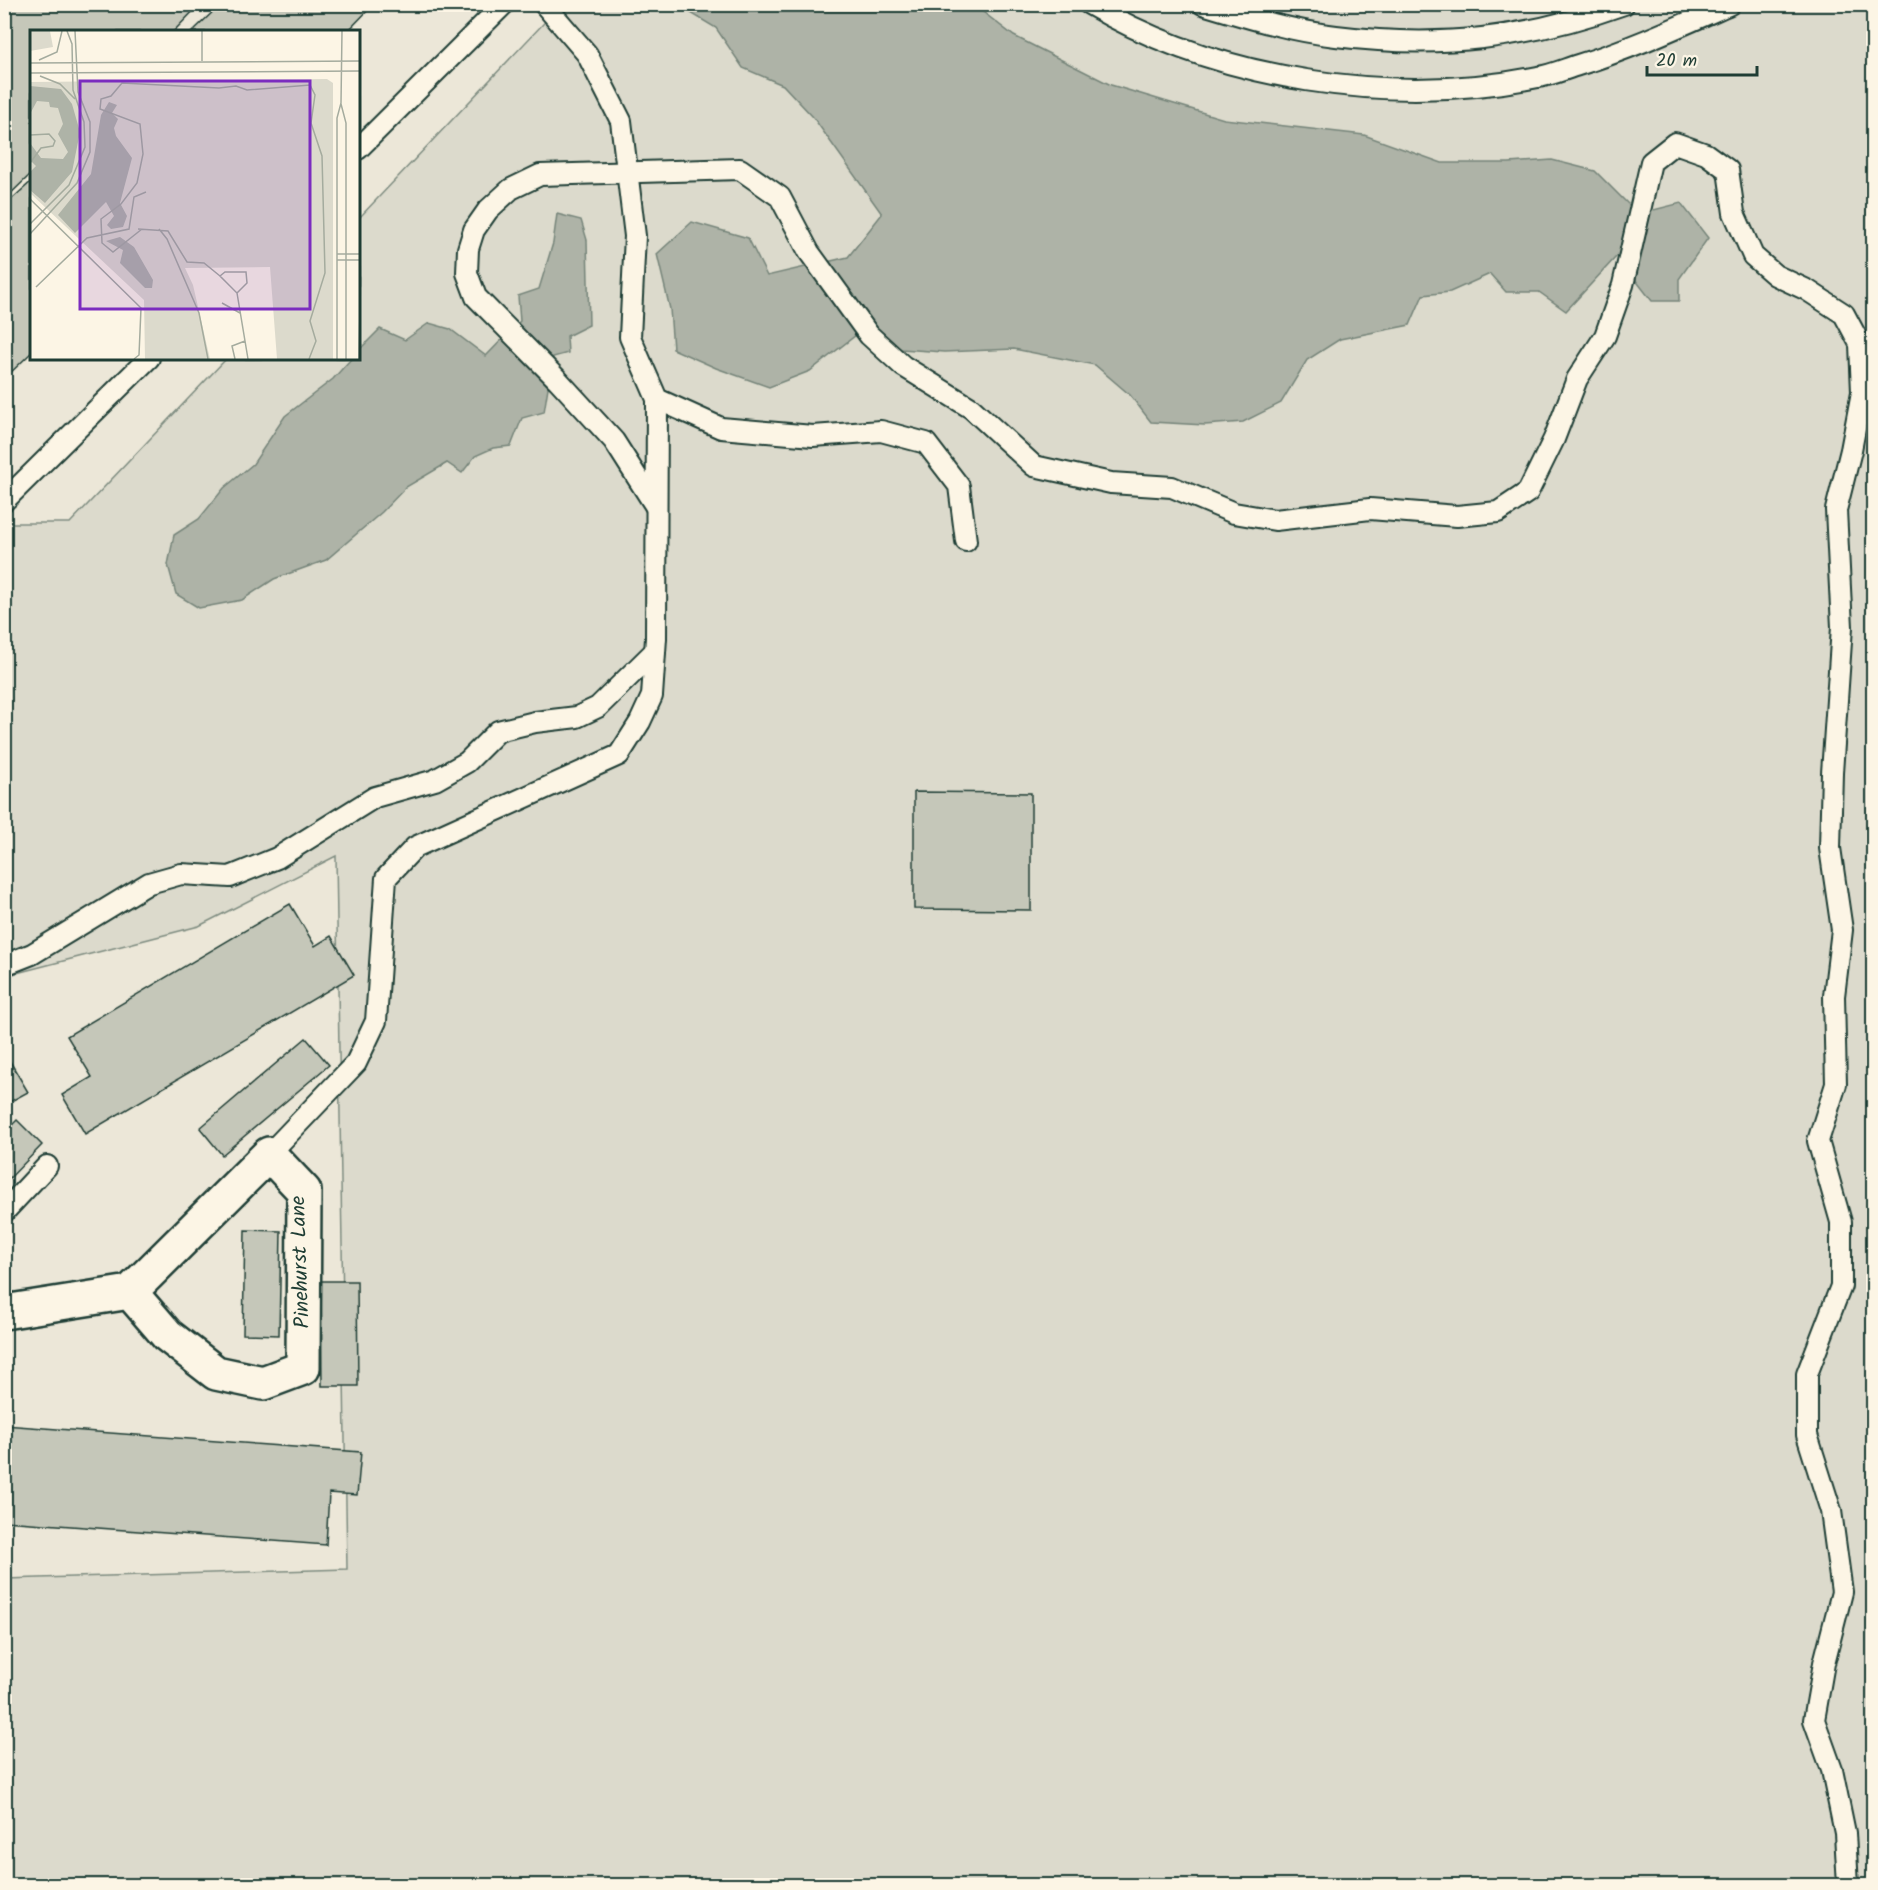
<svg xmlns="http://www.w3.org/2000/svg" width="1878" height="1890" viewBox="0 0 1878 1890" font-family="Kalam,sans-serif">
<style>
.built{fill:#ece7d8}
.green{fill:#dcdacc;stroke:#7e8c80;stroke-width:1.5}
.water{fill:#aeb3a7;stroke:#758479;stroke-width:1.5}
.building{fill:#c5c7b9;stroke:#1f3d34;stroke-width:1.5}
.lines{fill:none;stroke-linecap:round;stroke-linejoin:round}
.service-casing{stroke:#1f3d34;stroke-width:24}
.minor-casing{stroke:#1f3d34;stroke-width:38}
.service{stroke:#fcf5e5;stroke-width:20}
.minor{stroke:#fcf5e5;stroke-width:33}
.labels{text-anchor:middle;dominant-baseline:central;stroke-width:4.5;stroke-linejoin:round;paint-order:stroke}
.street-label{font-size:21px;fill:#1f3d34;stroke:#fcf5e5}
.inset-road{fill:none;stroke:#a4ab9e;stroke-width:1.5}
.view{fill:#7b2cbf;fill-opacity:0.15;stroke:#7b2cbf;stroke-width:3}
.inset-edge{fill:none;stroke:#1f3d34;stroke-width:3}
</style>
<rect width="100%" height="100%" fill="#fcf5e5"/>
<filter id="ink" filterUnits="userSpaceOnUse"><feTurbulence type="fractalNoise" baseFrequency=".0167" numOctaves="2"/><feDisplacementMap in="SourceGraphic" scale="12" xChannelSelector="R" yChannelSelector="G"/><feConvolveMatrix kernelMatrix="1 2 1 2 8 2 1 2 1" color-interpolation-filters="sRGB"/></filter>
<g filter="url(#ink)">
<g class="built">
<polygon points="4,5 561,5 359,218 358,32 32,32 32,358 226,359 70,523 5,523"/>
<polygon points="336,856 347,1569 5,1579 5,976 199,926"/>
</g>
<polygon class="green" points="561,5 1873,5 1873,1885 5,1885 5,1579 347,1569 336,856 199,926 5,976 5,523 70,523 226,359 358,358 359,218"/>
<g class="water">
<polygon points="676,4 974,5 1014,36 1111,85 1224,119 1364,135 1442,163 1509,163 1552,160 1595,171 1638,214 1681,203 1708,238 1679,279 1679,301 1652,301 1617,256 1566,311 1539,292 1506,292 1490,274 1450,292 1423,295 1410,325 1340,339 1307,360 1281,403 1243,422 1205,425 1151,422 1130,395 1095,365 1014,349 944,352 901,349 869,325 810,371 769,387 716,368 673,349 670,309 657,254 692,222 748,238 767,276 848,257 882,214 813,117 783,85 743,68 716,28"/>
<polygon points="557,214 581,220 587,240 589,325 567,336 568,353 553,357 544,412 522,418 511,446 493,448 475,456 462,473 447,463 406,487 382,512 326,560 274,579 242,600 199,608 176,594 168,565 174,535 199,519 224,488 253,464 285,416 333,379 351,359 358,358 359,350 380,329 405,340 429,323 450,329 486,356 520,321 518,296 539,289 553,243"/>
</g>
<g class="building">
<polygon points="4,4 200,4 173,32 32,32 32,173 4,200"/>
<polygon points="221,4 374,4 347,32 192,32"/>
<polygon points="32,181 32,352 4,379 4,206"/>
<polygon points="914,792 1031,793 1031,910 914,909"/>
<polygon points="290,904 315,946 331,936 354,975 85,1134 62,1095 92,1077 67,1036"/>
<polygon points="306,1038 329,1065 222,1155 200,1128"/>
<polygon points="5,1053 28,1092 4,1105 4,1053"/>
<polygon points="17,1120 42,1145 4,1184 4,1133"/>
<polygon points="245,1230 281,1231 279,1335 243,1334"/>
<polygon points="321,1281 357,1281 358,1386 322,1386"/>
<polygon points="4,1425 361,1452 357,1495 329,1493 326,1545 4,1521"/>
</g>
<g class="lines">
<g class="service-casing">
<g id="service">
<polyline points="544,4 587,54 621,121 635,236 630,337 657,399 721,428 813,436 881,431 926,443 959,486 966,541"/>
<path d="M 1089,4 C 1219,81 1391,106 1538,77 C 1552,75 1565,69 1578,65 C 1630,49 1680,26 1730,4"/>
<path d="M 1203,4 C 1246,17 1291,31 1336,36 C 1440,49 1526,39 1624,4"/>
<polyline points="358,149 504,4"/>
<polyline points="4,501 149,358"/>
<polyline points="656,507 614,441 558,380 476,297 467,273 468,249 474,230 488,210 511,189 540,175 740,169 780,197 809,252 869,335 903,366 971,408 1034,466 1111,483 1172,487 1234,513 1275,520 1370,509 1457,516 1498,512 1528,492 1554,439 1577,379 1605,336 1623,285 1651,162 1675,143 1706,154 1728,170 1734,213 1753,256 1775,275 1807,290 1844,314 1860,344 1862,392 1851,450 1836,510 1842,627 1832,773 1830,848 1842,930 1834,996 1836,1084 1818,1141 1841,1222 1841,1286 1807,1374 1807,1435 1831,1511 1842,1592 1824,1663 1814,1720 1832,1770 1845,1833 1848,1886"/>
<polyline points="4,965 32,954 149,883 181,874 230,877 277,858 375,797 435,780 467,762 498,731 535,722 577,717 598,707 655,651"/>
<polyline points="269,1154 356,1063 376,1021 386,878 415,847 619,755 640,722 652,696 656,638 657,399"/>
<polyline points="4,1212 47,1166"/>
</g>
</g>
<g class="minor-casing">
<polyline id="minor" points="4,1312 130,1292 269,1154 304,1191 303,1368 263,1383 216,1373 167,1335 130,1292"/>
</g>
<use href="#service" class="service"/>
<use href="#minor" class="minor"/>
</g>
</g>
<g class="labels">
<g class="street-label">
<text transform="translate(301 1262) rotate(-92)">Pinehurst Lane</text>
</g>
</g>
<g transform="translate(30 30)">
<rect width="330" height="330" fill="#fcf5e5"/>
<path d="M 0,1 L 20,1 L 23,17 L 0,21 ZM 297,49 L 303,53 L 303,329 L 247,329 L 240,237 L 155,238 L 163,255 L 180,329 L 115,329 L 114,270 L 0,163 L 0,52 Z" fill="#dcdacc"/>
<path d="M 0,56 L 31,59 L 42,74 L 50,102 L 42,142 L 15,173 L 0,160 L 0,142 L 6,136 L 0,130 L 0,113 L 11,128 L 33,129 L 38,122 L 28,104 L 33,94 L 28,78 L 20,77 L 19,72 L 7,71 L 0,84 ZM 79,72 L 87,75 L 82,83 L 88,89 L 84,98 L 86,106 L 102,128 L 90,173 L 97,186 L 93,197 L 81,199 L 77,195 L 84,186 L 76,172 L 45,203 L 28,185 L 61,144 L 71,85 ZM 90,207 L 104,217 L 123,250 L 122,258 L 115,258 L 90,233 L 93,220 L 76,211 Z" fill="#aeb3a7"/>
<path class="inset-road" d="M 9,30 L 27,22 L 32,1M 172,31 L 172,1M 0,33 L 330,31M 0,43 L 330,41M 10,46 L 30,54 L 45,69M 311,74 L 316,93 L 316,329M 0,105 L 19,104 L 25,111 L 23,116 L 11,118 L 0,133M 330,164 L 330,200M 0,169 L 111,278 L 109,325 L 104,329M 0,194 L 39,155 L 55,117 L 54,92 L 43,60 L 42,14 L 37,1M 108,199 L 138,201 L 157,232 L 174,233 L 190,246M 112,199 L 83,222 L 72,213 L 71,189 L 91,174 L 107,153 L 113,124 L 110,94 L 70,79 L 71,69 L 81,66 L 92,53 L 189,58 L 206,56 L 217,60 L 280,55 L 285,65 L 281,93 L 292,126 L 295,243 L 280,291 L 286,311 L 279,329M 129,199 L 137,209 L 169,283 L 178,329M 0,204 L 47,153 L 60,122 L 60,92 L 48,62 L 45,1M 307,224 L 330,224M 307,230 L 330,230M 6,257 L 57,208 L 99,199 L 104,167 L 116,162M 207,263 L 217,253 L 216,242 L 195,242 L 190,246 L 207,263 L 218,329M 192,273 L 210,283M 205,329 L 202,316 L 215,311M 307,329 L 307,88 L 311,73 L 312,1M 329,329 L 330,278"/>
<path class="view" d="M 50,51 L 280,51 L 280,279 L 50,279 Z"/>
<rect width="330" height="330" class="inset-edge"/>
</g>
<rect width="1878" height="1890" fill="none" stroke="#fcf5e5" stroke-width="24"/>
<rect x="12" y="12" width="1854" height="1866" fill="none" stroke="#1f3d34" stroke-width="2" filter="url(#ink)"/>
<path d="M1647 66v9h110v-9" fill="none" stroke="#1f3d34" stroke-width="3"/>
<text x="1656" y="66" font-size="18" fill="#1f3d34" stroke="#fcf5e5" stroke-width="4.5" paint-order="stroke">20 m</text>
</svg>
